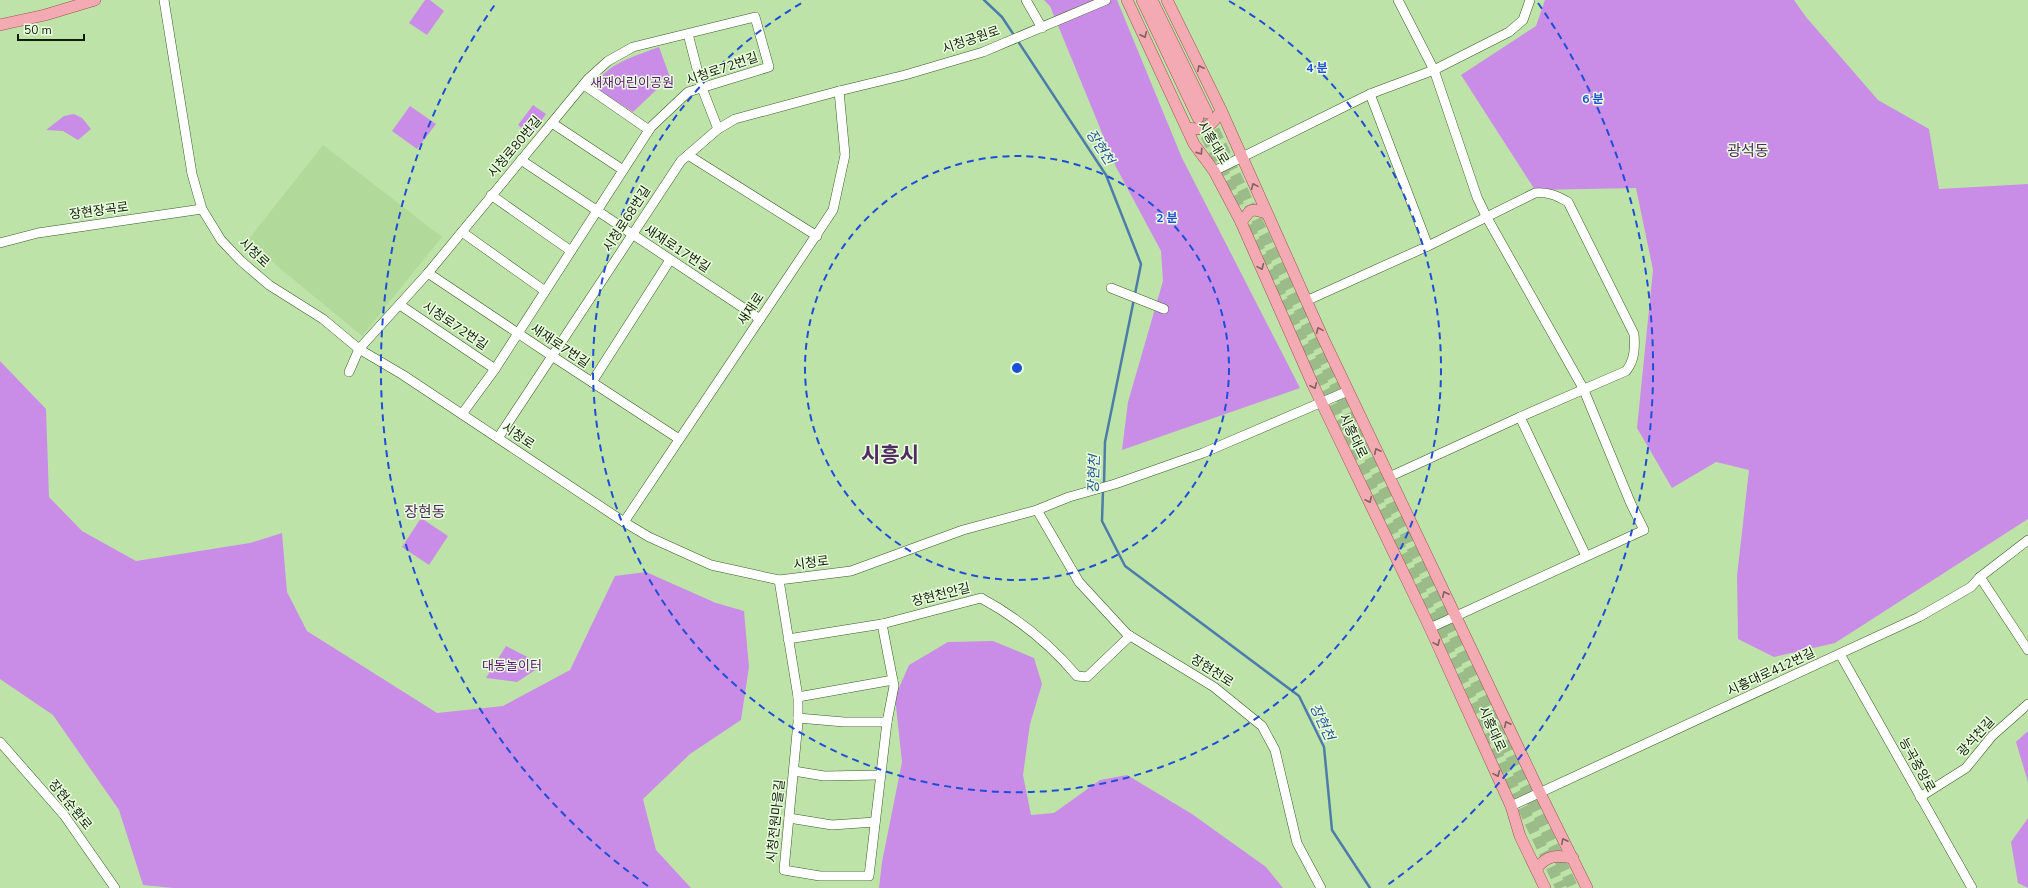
<svg xmlns="http://www.w3.org/2000/svg" width="2028" height="888" viewBox="0 0 2028 888" font-family="'Nunito Sans','Noto Sans KR',sans-serif">
<style>
.built{fill:#b1da9a}
.green{fill:#ca8de7}
.lines{fill:none;stroke-linecap:round;stroke-linejoin:round}
.stream{stroke:#4e7ca9;stroke-width:2.5}
.major-tunnel{stroke:#9bbb89;stroke-width:11;stroke-dasharray:11 5.5;stroke-linecap:butt}
.minor-casing{stroke:#3b5b27;stroke-width:10}
.major-casing{stroke:#9e5355;stroke-width:12}
.minor{stroke:#fff;stroke-width:9}
.major{stroke:#f3aab2;stroke-width:11}
.oneway{stroke:#81635c}
.ring{fill:none;stroke:#1d4ed8;stroke-width:2;stroke-dasharray:7 5}
.labels{text-anchor:middle;dominant-baseline:central;stroke-width:3;stroke-linejoin:round;paint-order:stroke}
.street-label{font-size:13px;fill:#0f1c07;stroke:#ebfee0}
.park-label{font-size:13px;fill:#571570;stroke:#ebfee0}
.water-label{font-size:14px;font-style:italic;fill:#215490;stroke:#ebfee0}
.quarter-label{font-size:15px;fill:#502a61;stroke:#ebfee0}
.town-label{font-size:21px;font-weight:bold;fill:#502a61;stroke:#ebfee0}
.centre{fill:#1d4ed8;stroke:#ebfee0;stroke-width:2}
.ring-label{font-size:12px;text-anchor:middle;font-weight:bold;fill:#1d4ed8;stroke:#ebfee0;stroke-width:3;stroke-linejoin:round;paint-order:stroke}
</style>
<rect width="100%" height="100%" fill="#bee3a9"/>
<polygon class="built" points="323,145 442,237 362,336 247,241"/>
<g class="green">
<polygon points="425,0 430,0 444,11 427,35 409,23"/>
<polygon points="1044,0 1117,0 1182,158 1300,388 1122,450 1128,402 1163,281 1161,251 1116,167 1050,6"/>
<polygon points="1545,0 1794,0 1806,17 1878,100 1929,129 1939,189 2028,184 2028,519 1835,643 1774,657 1738,639 1737,576 1749,470 1716,462 1672,488 1637,428 1653,270 1636,188 1535,190 1461,75 1536,26"/>
<path d="M 659,47 L 670,77 L 633,112 L 595,88 C 603,64 638,55 659,47 Z"/>
<polygon points="533,105 546,114 531,135 518,125"/>
<polygon points="410,106 436,124 417,149 392,131"/>
<polygon points="74,114 82,118 91,129 78,140 63,131 46,130 64,116"/>
<polygon points="0,361 46,409 49,497 82,531 136,561 250,543 282,533 287,592 307,631 437,713 503,706 570,670 615,576 646,572 716,603 744,611 749,667 741,720 690,754 643,799 656,850 691,888 173,888 143,885 119,810 53,715 0,679"/>
<polygon points="421,518 448,536 429,565 402,547"/>
<polygon points="993,641 1034,658 1042,684 1030,724 1023,775 1031,815 1054,813 1100,780 1127,775 1192,814 1266,867 1283,888 879,888 882,862 902,762 895,697 909,665 948,642"/>
<polygon points="506,646 543,665 517,682 486,678"/>
<polygon points="2028,731 2028,782 2016,742"/>
<polygon points="2028,818 2028,888 2018,883 2011,842"/>
</g>
<g class="lines">
<g class="stream">
<polyline points="984,0 1002,17 1106,175 1141,264 1135,294"/>
<polyline points="1104,485 1105,442 1134,299"/>
<polyline points="1103,490 1102,521 1125,566 1299,696 1324,747 1332,830 1370,888"/>
</g>
<g class="major-tunnel">
<polyline points="1207,115 1573,888"/>
<polyline points="1199,121 1561,888"/>
</g>
<g class="minor-casing">
<g id="minor">
<polyline points="164,0 192,174 202,209 221,240 241,261 269,285 323,319 359,349 403,375 624,522 649,537 711,565 779,580 851,571 963,530 1037,510 1069,497 1115,484 1203,453 1348,391"/>
<polyline points="1026,0 1042,28"/>
<polyline points="1398,0 1434,70 1477,197 1486,216 1583,388 1631,504 1644,530 1430,628"/>
<polyline points="688,34 702,88 718,129"/>
<polyline points="584,85 649,130"/>
<polyline points="1370,94 1428,246"/>
<polyline points="552,123 623,170"/>
<polyline points="688,155 817,236"/>
<polyline points="521,160 760,319"/>
<polyline points="1214,171 1370,94 1434,70 1509,32 1523,20 1530,0"/>
<polyline points="491,195 571,251"/>
<polyline points="462,232 545,291"/>
<polyline points="0,243 38,233 202,209"/>
<polyline points="428,273 552,356 679,439"/>
<polyline points="1111,288 1164,309"/>
<path d="M 1306,301 L 1428,246 L 1535,193 C 1548,192 1556,195 1568,202 L 1634,334 C 1635,347 1635,360 1626,371 L 1520,417"/>
<polyline points="400,305 495,369"/>
<polyline points="349,372 359,349 428,273 588,79 608,61 633,47 755,17 769,67 688,92 651,127 495,369 462,414"/>
<polyline points="592,382 670,260"/>
<polyline points="498,438 681,161 718,129 735,119 839,91 905,75 983,52 1106,0"/>
<polyline points="1389,477 1520,417 1586,556"/>
<polyline points="1037,510 1079,582 1127,634 1214,687 1262,726 1275,750 1297,843 1321,888"/>
<polyline points="624,522 833,210 845,155 839,91"/>
<polyline points="1980,577 2028,650"/>
<polyline points="779,580 798,697 798,722 784,870 820,876 869,876 887,722 894,686 882,624"/>
<path d="M 788,639 L 882,624 L 981,598 C 1018,618 1050,644 1077,676 L 1087,677 L 1130,636"/>
<polyline points="1840,654 1972,888"/>
<polyline points="798,697 893,680"/>
<polyline points="798,718 844,722 887,722"/>
<polyline points="0,742 64,815 115,888"/>
<polyline points="794,771 824,776 880,775"/>
<polyline points="1920,797 1966,768 1992,736 2028,704"/>
<polyline points="1511,806 1919,617 1971,587 1980,577 2028,540"/>
<polyline points="789,818 832,825 875,822"/>
</g>
</g>
<g class="major-casing">
<g id="major">
<polyline points="1127,0 1194,144 1214,171 1241,222 1313,385 1430,628 1511,806 1520,836 1545,888"/>
<polyline points="1142,0 1198,118"/>
<polyline points="1152,0 1207,113"/>
<polyline points="1167,0 1221,110 1323,338 1539,791 1587,888"/>
<polyline points="0,25 45,15 95,0"/>
<path d="M 1187,128 C 1204,131 1213,126 1221,110"/>
<polyline points="1241,222 1250,211 1255,210 1266,213"/>
<path d="M 1536,869 C 1547,855 1556,855 1573,858"/>
</g>
</g>
<use href="#minor" class="minor"/>
<use href="#major" class="major"/>
</g>
<defs><path id="oneway-chevron" d="M-2-3.5L2.5 0L-2 3.5" fill="none" stroke-width="1.6" stroke-linecap="round" stroke-linejoin="round"/></defs>
<g class="oneway">
<use href="#oneway-chevron" transform="translate(1144 35) rotate(65)"/>
<use href="#oneway-chevron" transform="translate(1200 68) rotate(-116)"/>
<use href="#oneway-chevron" transform="translate(1200 152) rotate(55)"/>
<use href="#oneway-chevron" transform="translate(1254 186) rotate(-114)"/>
<use href="#oneway-chevron" transform="translate(1261 267) rotate(66)"/>
<use href="#oneway-chevron" transform="translate(1319 330) rotate(-114)"/>
<use href="#oneway-chevron" transform="translate(1314 386) rotate(65)"/>
<use href="#oneway-chevron" transform="translate(1377 451) rotate(-116)"/>
<use href="#oneway-chevron" transform="translate(1369 500) rotate(64)"/>
<use href="#oneway-chevron" transform="translate(1445 594) rotate(-115)"/>
<use href="#oneway-chevron" transform="translate(1437 643) rotate(66)"/>
<use href="#oneway-chevron" transform="translate(1507 724) rotate(-116)"/>
<use href="#oneway-chevron" transform="translate(1497 774) rotate(66)"/>
<use href="#oneway-chevron" transform="translate(1564 841) rotate(-117)"/>
</g>
<g class="ring">
<circle cx="1017" cy="368" r="212"/>
<path d="M1229 1A424 424 0 1 1 805 1"/>
<path d="M648 886A636 636 0 0 1 496 3M1538 3A636 636 0 0 1 1386 886"/>
</g>
<g class="labels">
<g class="street-label">
<text transform="translate(971 40) rotate(-19)">시청공원로</text>
<text transform="translate(722 69) rotate(-19)">시청로72번길</text>
<text transform="translate(1213 143) rotate(59)">시흥대로</text>
<text transform="translate(515 147) rotate(-50)">시청로80번길</text>
<text transform="translate(99 211) rotate(-8)">장현장곡로</text>
<text transform="translate(627 219) rotate(-57)">시청로68번길</text>
<text transform="translate(677 249) rotate(33)">새재로17번길</text>
<text transform="translate(254 253) rotate(43)">시청로</text>
<text transform="translate(751 309) rotate(-56)">새재로</text>
<text transform="translate(455 326) rotate(34)">시청로72번길</text>
<text transform="translate(560 346) rotate(34)">새재로7번길</text>
<text transform="translate(518 436) rotate(34)">시청로</text>
<text transform="translate(1353 436) rotate(64)">시흥대로</text>
<text transform="translate(811 563) rotate(-7)">시청로</text>
<text transform="translate(941 595) rotate(-14)">장현천안길</text>
<text transform="translate(1212 671) rotate(33)">장현천로</text>
<text transform="translate(1771 672) rotate(-25)">시흥대로412번길</text>
<text transform="translate(1492 729) rotate(66)">시흥대로</text>
<text transform="translate(1976 737) rotate(-48)">광석천길</text>
<text transform="translate(1917 765) rotate(61)">능곡중앙로</text>
<text transform="translate(70 805) rotate(51)">장현순환로</text>
<text transform="translate(776 821) rotate(-84)">시청전원마을길</text>
</g>
<g class="park-label">
<text x="632" y="83">새재어린이공원</text>
<text x="512" y="666">대동놀이터</text>
</g>
<g class="water-label">
<text transform="translate(1100 147) rotate(57)">장현천</text>
<text transform="translate(1094 474) rotate(-88)">장현천</text>
<text transform="translate(1322 722) rotate(65)">장현천</text>
</g>
<g class="quarter-label">
<text x="1748" y="151">광석동</text>
<text x="425" y="512">장현동</text>
</g>
<g class="town-label">
<text x="890" y="455">시흥시</text>
</g>
</g>
<circle cx="1017" cy="368" r="6" class="centre"/>
<g class="ring-label">
<text x="1317" y="72">4 분</text>
<text x="1593" y="103">6 분</text>
<text x="1167" y="222">2 분</text>
</g>
<path d="M18 34v6h66v-6" fill="none" stroke="#0f1c07" stroke-width="2"/>
<text x="24" y="34" font-size="12" fill="#0f1c07" stroke="#ebfee0" stroke-width="3" paint-order="stroke">50 m</text>
</svg>
